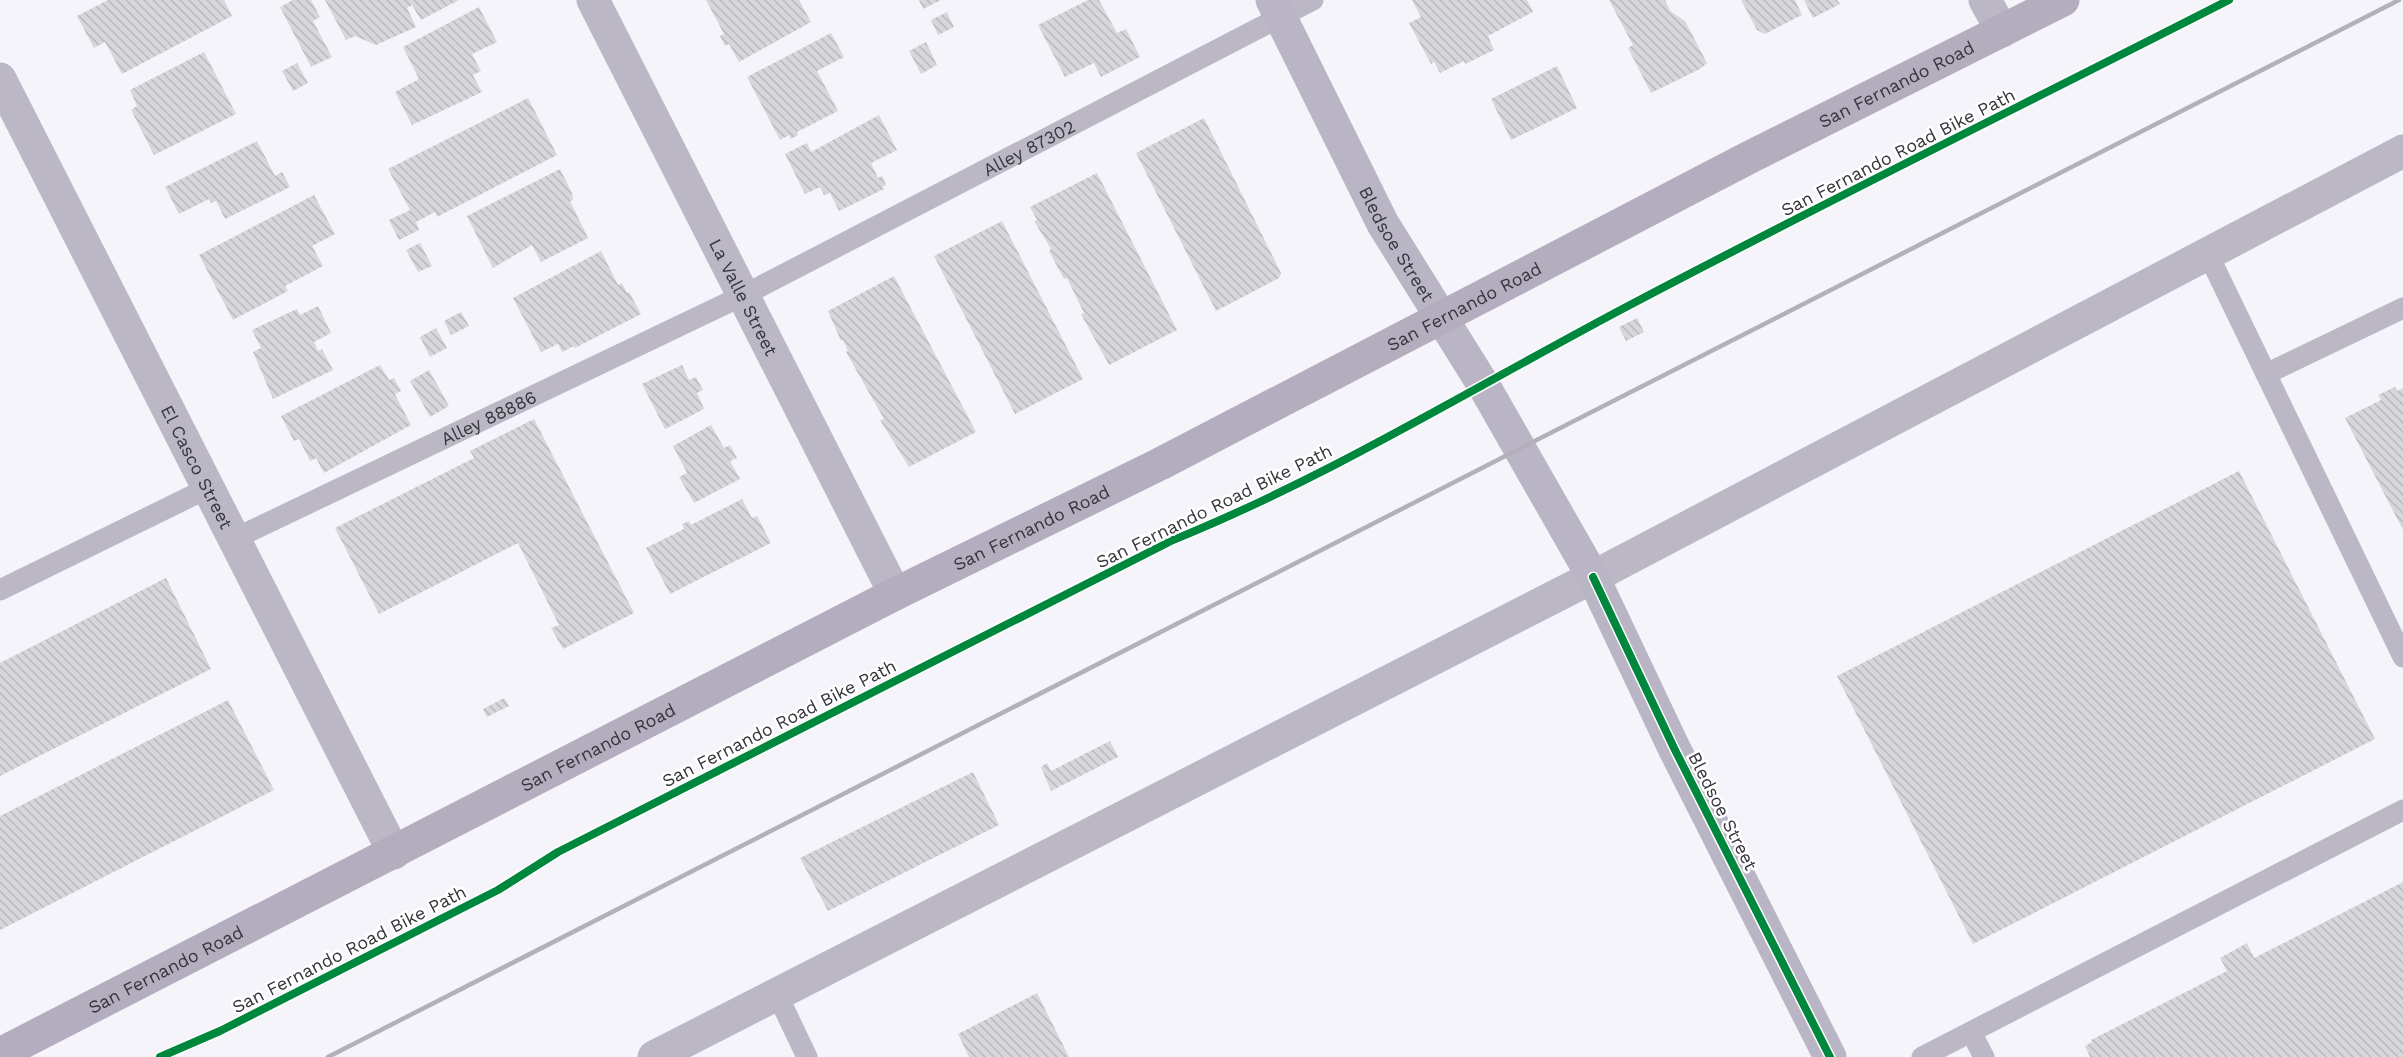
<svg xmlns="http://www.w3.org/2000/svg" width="2403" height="1057" viewBox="0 0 2403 1057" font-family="'Work Sans',sans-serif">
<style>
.building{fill:url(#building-back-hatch)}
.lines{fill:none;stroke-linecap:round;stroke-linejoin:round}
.lane{stroke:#bbb7c5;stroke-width:21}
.street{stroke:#bbb7c5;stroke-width:33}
.secondary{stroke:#bab5c5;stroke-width:33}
.primary{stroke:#b4adbe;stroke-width:33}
.rail{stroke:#b4b0ba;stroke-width:4.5}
.cycleway-casing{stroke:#fff;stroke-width:11}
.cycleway{stroke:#00873e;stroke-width:8}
.labels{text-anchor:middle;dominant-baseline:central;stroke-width:5;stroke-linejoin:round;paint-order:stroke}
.street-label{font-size:18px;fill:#37363b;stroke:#fff}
</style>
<defs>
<pattern id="building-back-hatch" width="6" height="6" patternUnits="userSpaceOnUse" patternTransform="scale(1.5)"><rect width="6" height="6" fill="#d7d6db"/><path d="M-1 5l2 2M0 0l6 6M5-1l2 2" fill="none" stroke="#b9b8bd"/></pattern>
</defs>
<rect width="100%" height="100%" fill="#f5f4fa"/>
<g class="building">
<polygon points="108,0 224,0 232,16 122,74 105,42 94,48 77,16"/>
<polygon points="293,0 311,0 320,17 313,21 332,57 311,67 280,7"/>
<polygon points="325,0 459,0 421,20 412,5 407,8 416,27 376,45 355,36 346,40"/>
<polygon points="706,0 799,0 811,22 739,62 729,44 725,46 720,36 724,34"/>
<polygon points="919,0 941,0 923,9"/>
<polygon points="1088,0 1099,0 1117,33 1126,29 1140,57 1101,77 1094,63 1065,77 1038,25"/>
<polygon points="1412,0 1527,0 1533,12 1488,36 1494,50 1465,64 1464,61 1440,73 1434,62 1431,64 1409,23 1421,17"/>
<polygon points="1609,0 1665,0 1670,11 1685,21 1707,63 1700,69 1651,93 1628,48 1633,45"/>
<polygon points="1741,0 1795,0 1802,15 1765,34 1757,30"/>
<polygon points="1804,0 1837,0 1840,4 1813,18"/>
<polygon points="479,7 497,42 472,54 481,71 473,75 482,92 412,125 395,92 419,79 403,47"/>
<polygon points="947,12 954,27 938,35 931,20"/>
<polygon points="831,33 844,57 817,71 838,111 797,132 798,135 791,139 789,135 780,140 747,77"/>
<polygon points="926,42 937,65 921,74 909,51"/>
<polygon points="204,52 236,114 154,155 131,110 137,106 130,90"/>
<polygon points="297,63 308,83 293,91 282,71"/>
<polygon points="1557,66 1577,108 1511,140 1491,99"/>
<polygon points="528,98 557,155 437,217 435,212 416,222 419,230 399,240 389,220 410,210 388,169"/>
<polygon points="879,115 897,150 871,163 878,178 882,176 886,185 882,187 884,189 839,211 830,193 824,195 820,187 805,194 785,154 807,143 811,152"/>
<polygon points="1204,118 1281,273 1279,278 1216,311 1136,153"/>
<polygon points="257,141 275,176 282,172 290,187 225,219 216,201 211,203 209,199 179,214 165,187"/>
<polygon points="560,169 572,193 573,200 570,201 588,238 541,262 532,245 493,268 467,216"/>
<polygon points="1097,173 1177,330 1109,365 1081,314 1084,313 1067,278 1064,279 1049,251 1051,249 1034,221 1037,220 1030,207"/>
<polygon points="314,195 335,234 312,246 323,266 285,286 288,291 233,320 199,255"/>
<polygon points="1002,221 1083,379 1015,414 934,256"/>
<polygon points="420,243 432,266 418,272 406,250"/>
<polygon points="601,251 618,285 622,283 627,293 629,292 641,314 575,348 574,346 562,352 558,344 541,352 513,298"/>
<polygon points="894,276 976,432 909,467 880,420 884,419 846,352 848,351 843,340 841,341 828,311"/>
<polygon points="318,306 331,333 314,342 318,351 322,349 333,370 273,399 253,352 261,348 252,330 297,309 300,315"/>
<polygon points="461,312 469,326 451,335 444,321"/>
<polygon points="1637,318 1644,332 1626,341 1619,327"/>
<polygon points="436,328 447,348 430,357 420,337"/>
<polygon points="380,365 389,380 394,378 401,391 395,394 411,425 324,473 316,458 310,461 299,439 294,441 281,416"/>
<polygon points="682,365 689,380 696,377 703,390 697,393 704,409 665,429 642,384"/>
<polygon points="429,370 449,406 430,417 410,381"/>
<polygon points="2395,387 2397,391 2403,388 2403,530 2345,418 2381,400 2378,395"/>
<polygon points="534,419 634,613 563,649 551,628 559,625 518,543 379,614 335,528 474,458 470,451"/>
<polygon points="711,425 724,448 730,445 737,458 730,461 740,479 694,503 679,477 687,473 673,446"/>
<polygon points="2239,471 2375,739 1973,944 1837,676"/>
<polygon points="742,499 752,518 757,516 771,543 670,594 646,548 684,529 682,524 689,521 691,525"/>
<polygon points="166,578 211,669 0,776 0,663"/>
<polygon points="504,698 509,706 487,717 483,709"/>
<polygon points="228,700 274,790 0,930 0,816"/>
<polygon points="1110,741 1118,757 1051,791 1041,767 1047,763 1051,771"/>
<polygon points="973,772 999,825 828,911 800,858"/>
<polygon points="2403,882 2403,1057 2090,1057 2085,1046 2092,1042 2091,1040 2227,971 2220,958 2247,943 2254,958"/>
<polygon points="1037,993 1069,1057 969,1057 958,1034"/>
</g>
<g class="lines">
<g class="lane">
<polyline points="2207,252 2403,657"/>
<polyline points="2266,374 2403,308"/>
<path id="s1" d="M 234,539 L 744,295 L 1313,0"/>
<polyline points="0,590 208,488"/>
<polyline points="777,994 807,1057"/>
<polyline points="1971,1032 1984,1057"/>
<polyline points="1922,1057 2403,810"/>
</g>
<g class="street">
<path id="s2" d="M 593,0 L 895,594"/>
<polyline points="1985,0 2002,31"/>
<path id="s3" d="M 0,79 L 394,853"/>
<polyline points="654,1057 1593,577 2403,151"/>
</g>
<path class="secondary" id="s4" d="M 1272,0 L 1383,224 L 1484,386 L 1593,577 L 1674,748 L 1830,1057"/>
<path class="primary" id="s5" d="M 0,1054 L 895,594 L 1160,464 L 1750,157 L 2063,0"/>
<polyline class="rail" points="328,1057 2399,0"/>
<g class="cycleway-casing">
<g id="cycleway">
<polyline points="1593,577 1674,748 1830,1057"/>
<path d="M 160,1057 L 220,1031 L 498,890 L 558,852 L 1173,540 C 1331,476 1478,385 1628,306 C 1827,201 2029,102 2229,0"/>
</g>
</g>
<use href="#cycleway" class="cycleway"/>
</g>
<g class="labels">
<g class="street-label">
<text stroke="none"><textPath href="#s5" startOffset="2130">San Fernando Road</textPath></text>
<text stroke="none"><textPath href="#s1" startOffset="886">Alley 87302</textPath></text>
<text transform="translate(1898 152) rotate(-27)">San Fernando Road Bike Path</text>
<text stroke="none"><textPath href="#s4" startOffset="274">Bledsoe Street</textPath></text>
<text stroke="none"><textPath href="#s2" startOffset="333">La Valle Street</textPath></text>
<text stroke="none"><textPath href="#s5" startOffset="1644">San Fernando Road</textPath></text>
<text stroke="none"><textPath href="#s1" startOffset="282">Alley 88886</textPath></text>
<text stroke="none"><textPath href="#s3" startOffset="435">El Casco Street</textPath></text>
<text transform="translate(1214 506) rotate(-26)">San Fernando Road Bike Path</text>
<text stroke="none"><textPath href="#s5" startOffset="1158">San Fernando Road</textPath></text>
<text transform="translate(779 723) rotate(-27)">San Fernando Road Bike Path</text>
<text stroke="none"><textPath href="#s5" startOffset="672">San Fernando Road</textPath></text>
<text transform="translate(1723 811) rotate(63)">Bledsoe Street</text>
<text transform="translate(349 949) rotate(-27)">San Fernando Road Bike Path</text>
<text stroke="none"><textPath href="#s5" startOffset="186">San Fernando Road</textPath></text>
</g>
</g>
</svg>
